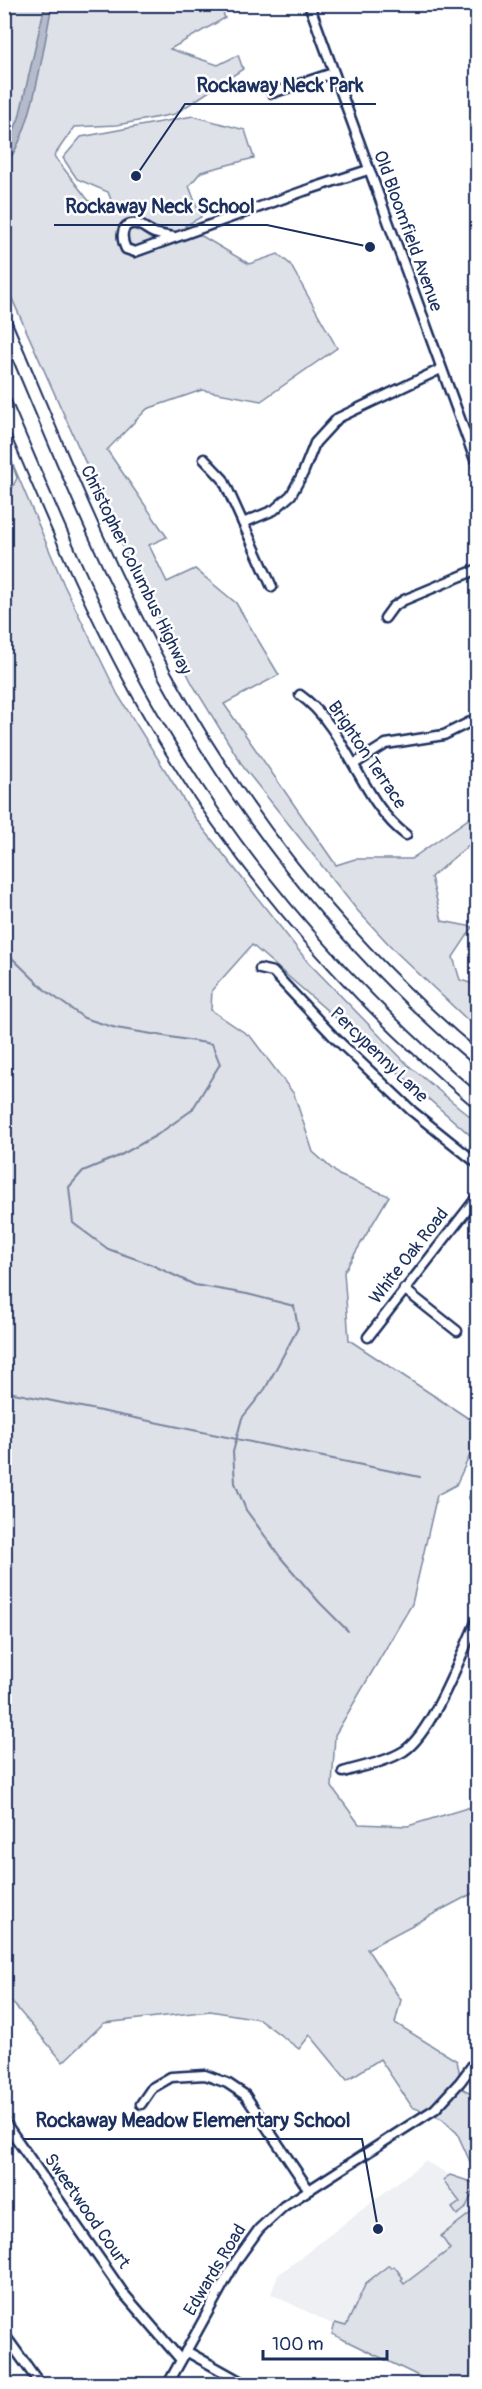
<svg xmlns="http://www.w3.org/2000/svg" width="482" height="2389" viewBox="0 0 482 2389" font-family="Pangolin,sans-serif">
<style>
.built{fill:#eff0f4}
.green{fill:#dee1e7;stroke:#7c88a2;stroke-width:1.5}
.water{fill:#b5bbca;stroke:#77839f;stroke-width:1.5}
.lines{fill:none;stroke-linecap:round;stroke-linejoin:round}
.stream{stroke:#77839f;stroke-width:2}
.minor-casing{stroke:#1b2f5e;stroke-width:13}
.highway-casing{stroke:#1b2f5e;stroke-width:16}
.minor{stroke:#fff;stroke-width:8}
.highway{stroke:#fff;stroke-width:12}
.labels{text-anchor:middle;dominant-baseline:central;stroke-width:5;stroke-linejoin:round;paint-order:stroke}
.street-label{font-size:18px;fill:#1b2f5e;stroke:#fff}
.leader{fill:none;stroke:#1b2f5e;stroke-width:2}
.callout-dot{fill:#1b2f5e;stroke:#fff;stroke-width:2}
.callout-label{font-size:20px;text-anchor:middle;font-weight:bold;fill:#1b2f5e;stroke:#fff;stroke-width:5;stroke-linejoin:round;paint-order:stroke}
</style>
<rect width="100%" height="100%" fill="#fff"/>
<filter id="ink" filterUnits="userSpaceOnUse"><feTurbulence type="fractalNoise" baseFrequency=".0167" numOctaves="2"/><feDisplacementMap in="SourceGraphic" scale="12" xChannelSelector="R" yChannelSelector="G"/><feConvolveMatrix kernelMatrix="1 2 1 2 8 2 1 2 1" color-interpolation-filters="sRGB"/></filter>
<g filter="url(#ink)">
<polygon class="built" points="425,2161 450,2175 477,2184 477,2354 350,2319 345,2326 335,2323 334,2325 271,2294 278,2275"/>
<g class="green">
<polygon points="4,5 220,5 225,18 170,49 218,65 238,55 243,69 175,114 117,125 74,127 54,156 89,201 113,205 108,192 77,179 63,158 81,137 193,116 245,130 254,158 201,172 189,186 201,217 185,226 249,264 278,254 290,264 337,348 261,401 202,390 147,409 107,450 167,537 149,545 167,582 195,569 236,603 279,675 224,704 336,865 355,859 411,859 477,813 477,838 431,877 442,921 473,927 453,957 460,980 477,985 477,1029 397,953 357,910 244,768 193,685 130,562 5,283"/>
<polygon points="9,455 64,585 118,695 195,818 307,961 408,1065 477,1122 477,1141 252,945 212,990 211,1010 251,1037 294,1094 313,1152 339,1175 389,1196 344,1272 349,1340 477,1424 477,1440 456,1485 437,1495 412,1604 335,1735 332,1787 359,1824 408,1826 477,1805 477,1891 367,1949 401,2000 395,2023 457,2061 463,2089 477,2096 477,2177 457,2133 442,2119 412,2107 380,2059 347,2080 310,2035 299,2049 259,2019 210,2011 104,2023 63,2062 5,1994 4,491 10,492 17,478"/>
<polygon points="450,2175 477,2184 465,2209 457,2215 452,2208 460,2202 443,2180"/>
<polygon points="477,2201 477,2384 435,2384 332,2334 335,2323 346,2326 366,2283 389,2265 391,2268 394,2266 403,2278 401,2280 404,2284 450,2249 441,2236 472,2212"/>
</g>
<path class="water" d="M 45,5 L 52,5 C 44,43 32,138 5,164 L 5,152 L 19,118 Z"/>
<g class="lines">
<g class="stream">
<polyline points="4,940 9,955 45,990 84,1018 116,1028 212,1044 220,1064 192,1110 157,1135 119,1156 83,1171 69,1187 73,1223 108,1249 150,1264 195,1285 247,1294 294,1306 298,1328 265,1389 242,1418 233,1452 235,1483 246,1510 281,1558 320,1603 348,1631"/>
<polyline points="4,1391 420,1477"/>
</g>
<g class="minor-casing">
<g id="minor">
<polyline points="309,4 478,468"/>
<polyline points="272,93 333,73"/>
<path d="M 174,237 C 168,236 160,235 154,233 C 148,231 143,225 136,224 C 120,222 121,239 126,249 L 135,252 L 304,191 L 368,170"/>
<polyline points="204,459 223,479 272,587"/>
<polyline points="243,523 274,510 291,495 303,473 315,443 338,418 441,369"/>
<polyline points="385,618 393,607 404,600 478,569"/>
<path d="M 300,695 C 347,728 361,802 406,835"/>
<polyline points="354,764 386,744 444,735 478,718"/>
<polyline points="260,969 273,972 333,1036 412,1111 478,1164"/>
<polyline points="404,1289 457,1331"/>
<polyline points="368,1337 478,1196"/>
<polyline points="475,1497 478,1498"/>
<path d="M 343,1772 C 363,1766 386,1762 404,1751 C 433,1732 462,1652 478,1618"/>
<polyline points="141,2104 152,2088 171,2077 205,2075 227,2083 245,2095 309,2190"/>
<polyline points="4,2121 124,2294 181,2360"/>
<polyline points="4,2334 40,2384"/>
<polyline points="186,2351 245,2384"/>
<polyline points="168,2384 236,2261 259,2229 284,2206 435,2109 460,2082 478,2058"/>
</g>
</g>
<g class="highway-casing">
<g id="highway">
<path d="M 4,321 C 50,429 93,538 147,641 C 228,799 341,945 478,1059"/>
<path d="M 4,402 C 45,497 84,593 133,683 C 219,843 339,985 478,1102"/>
</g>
</g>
<use href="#minor" class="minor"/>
<use href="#highway" class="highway"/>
</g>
</g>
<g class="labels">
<g class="street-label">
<text transform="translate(408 231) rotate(70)">Old Bloomfield Avenue</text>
<text transform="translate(136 570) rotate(64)">Christopher Columbus Highway</text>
<text transform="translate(367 755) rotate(56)">Brighton Terrace</text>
<text transform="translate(379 1055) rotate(44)">Percypenny Lane</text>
<text transform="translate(409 1256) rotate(-52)">White Oak Road</text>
<text transform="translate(87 2211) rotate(55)">Sweetwood Court</text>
<text transform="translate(215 2270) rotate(-59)">Edwards Road</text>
</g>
</g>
<path class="leader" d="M136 176L185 104H376M370 247L267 225H54M378 2229L362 2139H23"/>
<g class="callout-dot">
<circle cx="136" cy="176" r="6"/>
<circle cx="370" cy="247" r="6"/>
<circle cx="378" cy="2229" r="6"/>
</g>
<g class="callout-label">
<text x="280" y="92">Rockaway Neck Park</text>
<text x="160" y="213">Rockaway Neck School</text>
<text x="193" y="2127">Rockaway Meadow Elementary School</text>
</g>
<rect width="482" height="2389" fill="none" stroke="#fff" stroke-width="24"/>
<rect x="12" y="12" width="458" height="2365" fill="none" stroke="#1b2f5e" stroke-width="2" filter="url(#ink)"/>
<path d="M263 2350v9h124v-9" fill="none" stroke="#1b2f5e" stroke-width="3"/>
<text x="272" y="2350" font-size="18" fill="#1b2f5e" stroke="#ffffff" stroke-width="4.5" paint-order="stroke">100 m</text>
</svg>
